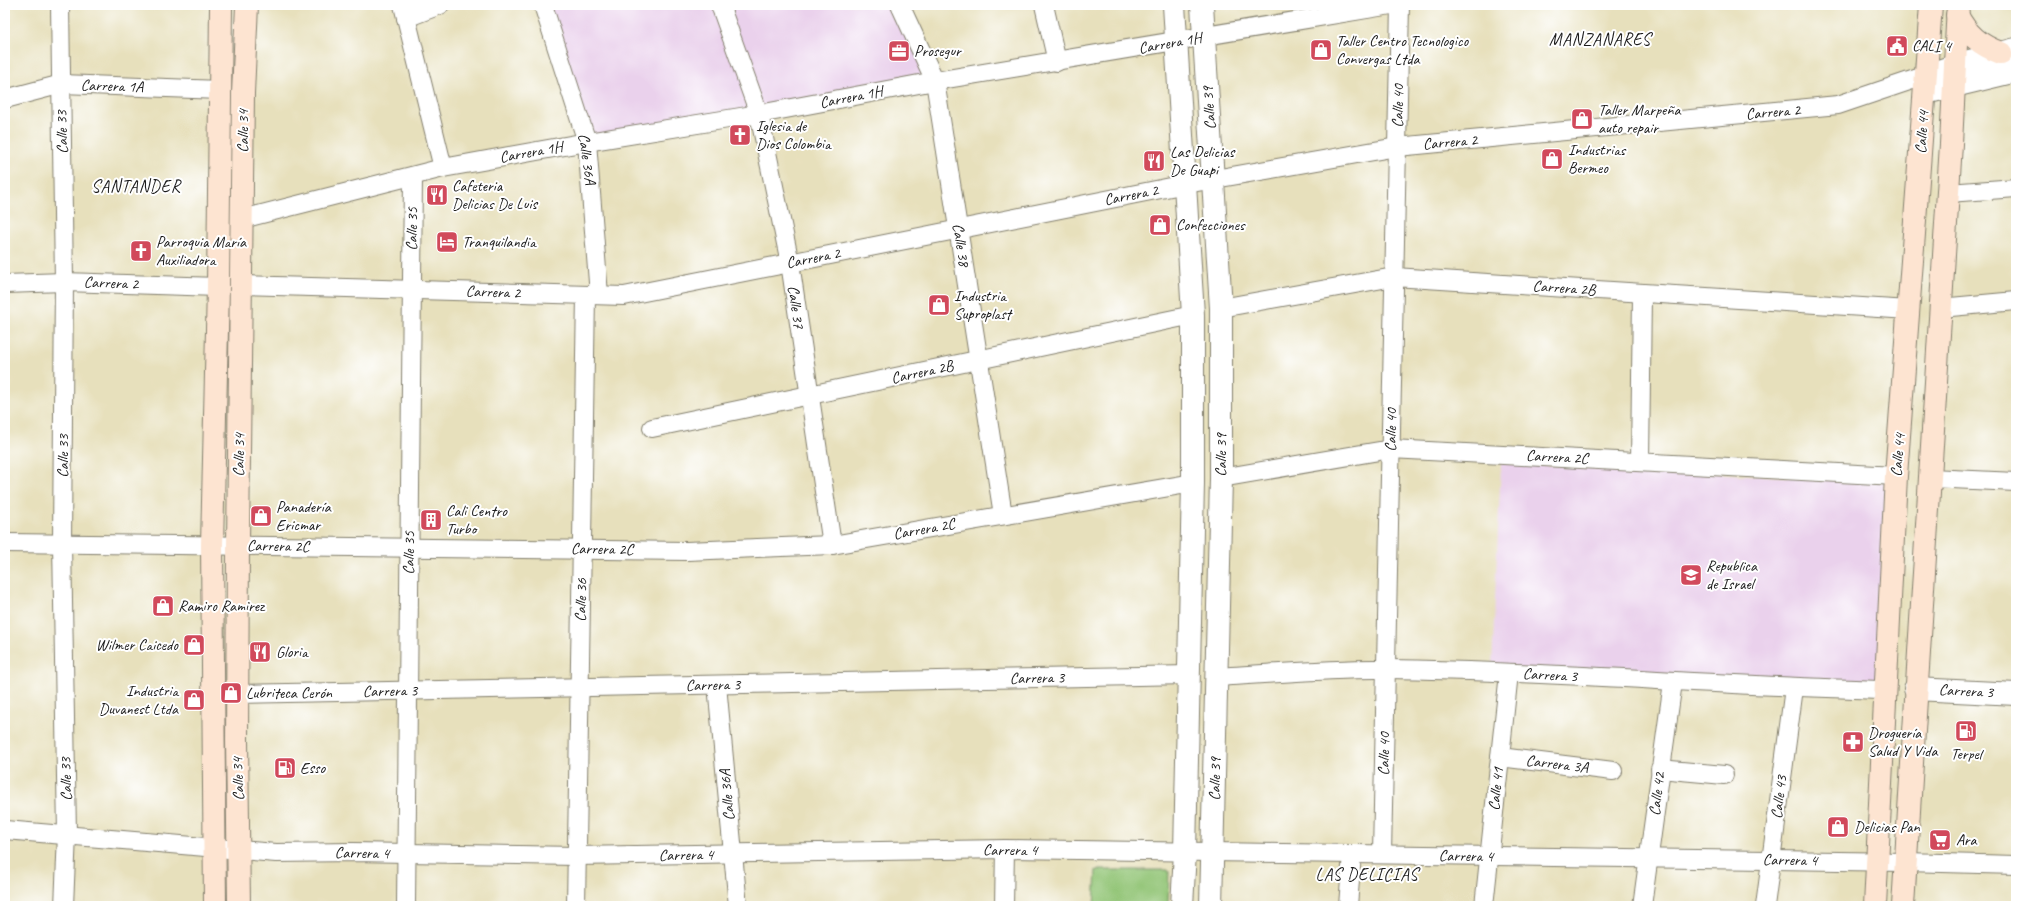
<svg xmlns="http://www.w3.org/2000/svg" width="2021" height="911" viewBox="0 0 2021 911" font-family="Caveat,sans-serif">
<style>
.built{fill:#ead1ec}
.green{fill:#91c475;stroke:#567048}
.lines{fill:none;stroke-linecap:round;stroke-linejoin:round}
.minor-casing{stroke:#827e6c;stroke-width:20}
.tertiary-casing{stroke:#827e6c;stroke-width:24}
.secondary-casing{stroke:#827e6c;stroke-width:24}
.minor{stroke:#fff;stroke-width:18}
.tertiary{stroke:#fff;stroke-width:22}
.secondary{stroke:#fde4d1;stroke-width:22}
.labels{text-anchor:middle;dominant-baseline:central;stroke-width:4;stroke-linejoin:round;paint-order:stroke}
.poi-label{font-size:16px;fill:#1c1c1c;stroke:#fff;text-anchor:start}
.street-label{font-size:16px;fill:#1c1c1c;stroke:#fff}
.neighbourhood-label{font-size:17px;letter-spacing:1px;fill:#1c1c1c;stroke:#fff}
</style>
<rect width="100%" height="100%" fill="#fff"/>
<filter id="ink" filterUnits="userSpaceOnUse"><feTurbulence type="fractalNoise" baseFrequency=".025" numOctaves="2"/><feDisplacementMap in="SourceGraphic" scale="8" xChannelSelector="R" yChannelSelector="G"/><feConvolveMatrix kernelMatrix="1 2 1 2 8 2 1 2 1" color-interpolation-filters="sRGB"/></filter>
<filter id="wash" filterUnits="userSpaceOnUse"><feTurbulence type="fractalNoise" baseFrequency=".012" numOctaves="4" result="noise"/><feDisplacementMap in="SourceGraphic" scale="16" xChannelSelector="R" yChannelSelector="G"/><feGaussianBlur stdDeviation="0.9" result="paint"/><feColorMatrix in="noise" values="0 0 0 0 0 0 0 0 0 0 0 0 0 0 0 0 0 1.4 0 .05"/><feComposite in="paint" operator="in"/></filter>
<g filter="url(#wash)">
<rect width="100%" height="100%" fill="#e7e0bc"/>
<g class="built">
<polygon points="543,5 900,5 935,81 587,142"/>
<polygon points="1501,463 1890,482 1880,685 1492,668"/>
</g>
<polygon class="green" points="1096,870 1169,870 1168,906 1094,906"/>
</g>
<g filter="url(#ink)">
<g class="lines">
<g class="minor-casing">
<g id="minor">
<polyline points="60,5 64,282 62,543 67,834 64,906"/>
<polyline points="403,5 443,168"/>
<polyline points="543,5 587,142 599,295"/>
<polyline points="720,5 759,114 790,263 832,545"/>
<polyline points="900,5 935,81 1003,515"/>
<polyline points="1044,5 1057,62"/>
<polyline points="406,18 440,5"/>
<polyline points="5,99 62,84 220,90"/>
<polyline points="1948,193 2016,188"/>
<polyline points="242,219 443,168 587,142 759,114 935,81 1391,5"/>
<polyline points="5,284 64,282 218,287"/>
<polyline points="241,285 624,296 1186,184 1397,147 1838,105 1927,75"/>
<polyline points="1221,308 1394,277 1909,310"/>
<polyline points="1940,308 2016,301"/>
<polyline points="652,428 1193,315"/>
<polyline points="1640,462 1642,293"/>
<polyline points="1221,478 1391,449 1896,476"/>
<polyline points="1930,478 2016,482"/>
<polyline points="5,543 687,551 832,545 1193,483"/>
<path d="M 1216,677 C 1273,674 1331,668 1387,669 C 1553,671 1719,686 1884,690"/>
<polyline points="717,685 738,906"/>
<polyline points="238,694 1189,675"/>
<polyline points="1500,757 1613,771"/>
<polyline points="1660,769 1724,775"/>
<polyline points="5,830 276,853 353,852 576,856 1005,849 1905,862 2016,865"/>
<polyline points="1382,854 1400,5"/>
<polyline points="406,906 413,176"/>
<polyline points="576,906 586,295"/>
<polyline points="1004,906 1005,849"/>
<polyline points="1348,906 1352,854"/>
<polyline points="1484,906 1509,673"/>
<polyline points="1642,906 1673,682"/>
<polyline points="1765,906 1794,688"/>
</g>
</g>
<g class="tertiary-casing">
<g id="tertiary">
<polyline points="1174,5 1193,315 1193,483 1185,852 1182,906"/>
<polyline points="1202,5 1221,308 1221,478 1211,906"/>
<polyline points="1927,75 1966,62 2016,49"/>
<polyline points="1925,93 2016,71"/>
<polyline points="1915,689 2016,694"/>
</g>
</g>
<g class="secondary-casing">
<g id="secondary">
<path d="M 1957,15 C 1967,34 1980,46 2001,53"/>
<polyline points="215,906 212,545 218,287 221,5"/>
<polyline points="239,906 237,740 238,545 243,93 247,5"/>
<polyline points="1875,906 1896,476 1931,5"/>
<polyline points="1903,906 1951,144 1958,5"/>
</g>
</g>
<use href="#minor" class="minor"/>
<use href="#tertiary" class="tertiary"/>
<use href="#secondary" class="secondary"/>
</g>
</g>
<defs>
<g id="civic-square" transform="scale(1.15)"><rect x="-9" y="-9" width="18" height="18" rx="4" fill="#d1495b" stroke="#fff"/><path d="M-.6-6.5H3V-4.5H.6V-3L4-1V1h2V6H-6V1h2V-1L-.6-3ZM-1.2 2.5V6h2.4V2.5Z" fill="#fff"/></g>
<g id="shop-square" transform="scale(1.15)"><rect x="-9" y="-9" width="18" height="18" rx="4" fill="#d1495b" stroke="#fff"/><path d="M-5-2.5h2.3a2.7 3.5 0 0 1 5.4 0H5L5.5 6h-11ZM-1.5-2.5h3a1.5 2.3 0 0 0-3 0Z" fill="#fff"/></g>
<g id="office-square" transform="scale(1.15)"><rect x="-9" y="-9" width="18" height="18" rx="4" fill="#d1495b" stroke="#fff"/><path d="M-6-3h4V-5.5h4V-3h4V5H-6ZM-1-4.5V-3h2v-1.5ZM-6 0V1H6V0Z" fill="#fff"/></g>
<g id="church-square" transform="scale(1.15)"><rect x="-9" y="-9" width="18" height="18" rx="4" fill="#d1495b" stroke="#fff"/><path d="M-1.2-6h2.4v3.5h3.3v2.4h-3.3V6h-2.4V-.1h-3.3v-2.4h3.3Z" fill="#fff"/></g>
<g id="restaurant-square" transform="scale(1.15)"><rect x="-9" y="-9" width="18" height="18" rx="4" fill="#d1495b" stroke="#fff"/><path d="M-5-6h1v4h1v-4h1v4h1v-4h1v5L-1.5 .5V6h-2V.5L-5-1ZM5-6V6H3V1.5H1.5Q1.5-4 5-6Z" fill="#fff"/></g>
<g id="hotel-square" transform="scale(1.15)"><rect x="-9" y="-9" width="18" height="18" rx="4" fill="#d1495b" stroke="#fff"/><path d="M-6-4.5h1.5V1H6V5H4.5V3h-9V5H-6ZM-4 0a1.8 1.8 0 1 1 3.6 0ZM.5 0V-2.5h3Q6-2.5 6 0Z" fill="#fff"/></g>
<g id="building-square" transform="scale(1.15)"><rect x="-9" y="-9" width="18" height="18" rx="4" fill="#d1495b" stroke="#fff"/><path d="M-4-6H4V6H1V3H-1V6H-4ZM-2.5-4.3h1.7v1.8h-1.7ZM.8-4.3h1.7v1.8H.8ZM-2.5-1h1.7V.8h-1.7ZM.8-1h1.7V.8H.8Z" fill="#fff"/></g>
<g id="school-square" transform="scale(1.15)"><rect x="-9" y="-9" width="18" height="18" rx="4" fill="#d1495b" stroke="#fff"/><path d="M0-5L7-2L0 1L-7-2ZM-4 1L0 2.5L4 1V4Q0 6-4 4Z" fill="#fff"/></g>
<g id="fuel-square" transform="scale(1.15)"><rect x="-9" y="-9" width="18" height="18" rx="4" fill="#d1495b" stroke="#fff"/><path d="M-5.5-6h7V0h2V4h1.3V-2.5L3-4.5l.8-.8L6-3V5H2.5V1h-1V6h-7ZM-4.2-4.7v3.2H.2V-4.7Z" fill="#fff"/></g>
<g id="pharmacy-square" transform="scale(1.15)"><rect x="-9" y="-9" width="18" height="18" rx="4" fill="#d1495b" stroke="#fff"/><path d="M-2-6h4v4h4v4h-4v4h-4v-4h-4v-4h4Z" fill="#fff"/></g>
<g id="supermarket-square" transform="scale(1.15)"><rect x="-9" y="-9" width="18" height="18" rx="4" fill="#d1495b" stroke="#fff"/><path d="M-6-5.5h2.5l.6 2H6L4.5 2H-2.5L-4.4-4H-6ZM-1.5 3.2a1.3 1.3 0 1 0 .1 0ZM3 3.2a1.3 1.3 0 1 0 .1 0Z" fill="#fff"/></g>
</defs>
<g fill-rule="evenodd">
<use href="#civic-square" x="1897" y="46"/>
<use href="#shop-square" x="1321" y="50"/>
<use href="#office-square" x="899" y="51"/>
<use href="#shop-square" x="1582" y="119"/>
<use href="#church-square" x="740" y="135"/>
<use href="#shop-square" x="1552" y="159"/>
<use href="#restaurant-square" x="1154" y="161"/>
<use href="#restaurant-square" x="437" y="195"/>
<use href="#shop-square" x="1160" y="225"/>
<use href="#hotel-square" x="447" y="242"/>
<use href="#church-square" x="141" y="251"/>
<use href="#shop-square" x="939" y="305"/>
<use href="#shop-square" x="261" y="516"/>
<use href="#building-square" x="431" y="520"/>
<use href="#school-square" x="1691" y="575"/>
<use href="#shop-square" x="163" y="606"/>
<use href="#shop-square" x="194" y="645"/>
<use href="#restaurant-square" x="260" y="652"/>
<use href="#shop-square" x="231" y="693"/>
<use href="#shop-square" x="194" y="700"/>
<use href="#fuel-square" x="1966" y="731"/>
<use href="#pharmacy-square" x="1853" y="742"/>
<use href="#fuel-square" x="285" y="768"/>
<use href="#shop-square" x="1838" y="827"/>
<use href="#supermarket-square" x="1940" y="840"/>
</g>
<g class="labels">
<g class="poi-label">
<text x="1336" y="41">Taller Centro Tecnologico<tspan x="1336" dy="18">Convergas Ltda</tspan></text>
<text x="1912" y="46">CALI 4</text>
<text x="914" y="51">Prosegur</text>
<text x="1598" y="110">Taller Marpeña<tspan x="1598" dy="18">auto repair</tspan></text>
<text x="756" y="126">Iglesia de<tspan x="756" dy="18">Dios Colombia</tspan></text>
<text x="1568" y="150">Industrias<tspan x="1568" dy="18">Bermeo</tspan></text>
<text x="1170" y="152">Las Delicias<tspan x="1170" dy="18">De Guapi</tspan></text>
<text x="452" y="186">Cafeteria<tspan x="452" dy="18">Delicias De Luis</tspan></text>
<text x="1176" y="225">Confecciones</text>
<text x="156" y="242">Parroquia María<tspan x="156" dy="18">Auxiliadora</tspan></text>
<text x="462" y="242">Tranquilandia</text>
<text x="954" y="296">Industria<tspan x="954" dy="18">Suproplast</tspan></text>
<text x="276" y="507">Panadería<tspan x="276" dy="18">Ericmar</tspan></text>
<text x="446" y="511">Cali Centro<tspan x="446" dy="18">Turbo</tspan></text>
<text x="1706" y="566">Republica<tspan x="1706" dy="18">de Israel</tspan></text>
<text x="178" y="606">Ramiro Ramirez</text>
<text x="178" y="645" text-anchor="end">Wilmer Caicedo</text>
<text x="276" y="652">Gloria</text>
<text x="178" y="691" text-anchor="end">Industria<tspan x="178" dy="18">Duvanest Ltda</tspan></text>
<text x="246" y="693">Lubriteca Cerón</text>
<text x="1868" y="733">Droguería<tspan x="1868" dy="18">Salud Y Vida</tspan></text>
<text x="1966" y="754" text-anchor="middle">Terpel</text>
<text x="300" y="768">Esso</text>
<text x="1854" y="827">Delicias Pan</text>
<text x="1956" y="840">Ara</text>
</g>
<g class="street-label">
<text transform="translate(1170 43) rotate(-10)">Carrera 1H</text>
<text transform="translate(112 86) rotate(2)">Carrera 1A</text>
<text transform="translate(851 97) rotate(-11)">Carrera 1H</text>
<text transform="translate(1398 106) rotate(-89)">Calle 40</text>
<text transform="translate(1209 108) rotate(-94)">Calle 39</text>
<text transform="translate(1773 112) rotate(-5)">Carrera 2</text>
<text transform="translate(243 131) rotate(-90)">Calle 34</text>
<text transform="translate(62 132) rotate(-91)">Calle 33</text>
<text transform="translate(1922 132) rotate(-86)">Calle 44</text>
<text transform="translate(1450 142) rotate(-5)">Carrera 2</text>
<text transform="translate(531 152) rotate(-10)">Carrera 1H</text>
<text transform="translate(587 159) rotate(82)">Calle 36A</text>
<text transform="translate(1131 195) rotate(-11)">Carrera 2</text>
<text transform="translate(412 229) rotate(-89)">Calle 35</text>
<text transform="translate(961 245) rotate(81)">Calle 38</text>
<text transform="translate(813 258) rotate(-11)">Carrera 2</text>
<text transform="translate(111 283) rotate(2)">Carrera 2</text>
<text transform="translate(1564 288) rotate(4)">Carrera 2B</text>
<text transform="translate(493 292) rotate(2)">Carrera 2</text>
<text transform="translate(796 307) rotate(82)">Calle 37</text>
<text transform="translate(922 372) rotate(-12)">Carrera 2B</text>
<text transform="translate(1391 430) rotate(-89)">Calle 40</text>
<text transform="translate(239 455) rotate(-89)">Calle 34</text>
<text transform="translate(1221 455) rotate(-90)">Calle 39</text>
<text transform="translate(1898 455) rotate(-85)">Calle 44</text>
<text transform="translate(63 456) rotate(-90)">Calle 33</text>
<text transform="translate(1557 457) rotate(3)">Carrera 2C</text>
<text transform="translate(924 529) rotate(-10)">Carrera 2C</text>
<text transform="translate(278 546) rotate(1)">Carrera 2C</text>
<text transform="translate(602 549) rotate(1)">Carrera 2C</text>
<text transform="translate(409 553) rotate(-89)">Calle 35</text>
<text transform="translate(581 600) rotate(-88)">Calle 36</text>
<text transform="translate(1550 675) rotate(3)">Carrera 3</text>
<text transform="translate(1037 678) rotate(-1)">Carrera 3</text>
<text transform="translate(713 685) rotate(-1)">Carrera 3</text>
<text transform="translate(390 691) rotate(-1)">Carrera 3</text>
<text transform="translate(1966 691) rotate(3)">Carrera 3</text>
<text transform="translate(1384 754) rotate(-89)">Calle 40</text>
<text transform="translate(1557 764) rotate(7)">Carrera 3A</text>
<text transform="translate(66 779) rotate(-91)">Calle 33</text>
<text transform="translate(238 779) rotate(-92)">Calle 34</text>
<text transform="translate(1215 779) rotate(-89)">Calle 39</text>
<text transform="translate(1496 789) rotate(-84)">Calle 41</text>
<text transform="translate(1657 794) rotate(-83)">Calle 42</text>
<text transform="translate(727 795) rotate(-95)">Calle 36A</text>
<text transform="translate(1779 797) rotate(-83)">Calle 43</text>
<text x="1010" y="850">Carrera 4</text>
<text transform="translate(362 853) rotate(1)">Carrera 4</text>
<text transform="translate(686 855) rotate(-1)">Carrera 4</text>
<text transform="translate(1466 856) rotate(1)">Carrera 4</text>
<text transform="translate(1790 860) rotate(1)">Carrera 4</text>
</g>
<g class="neighbourhood-label">
<text x="1600" y="39">MANZANARES</text>
<text x="136" y="186">SANTANDER</text>
<text x="1367" y="874">LAS DELICIAS</text>
</g>
</g>
<rect width="2021" height="911" fill="none" stroke="#fff" stroke-width="20"/>
</svg>
